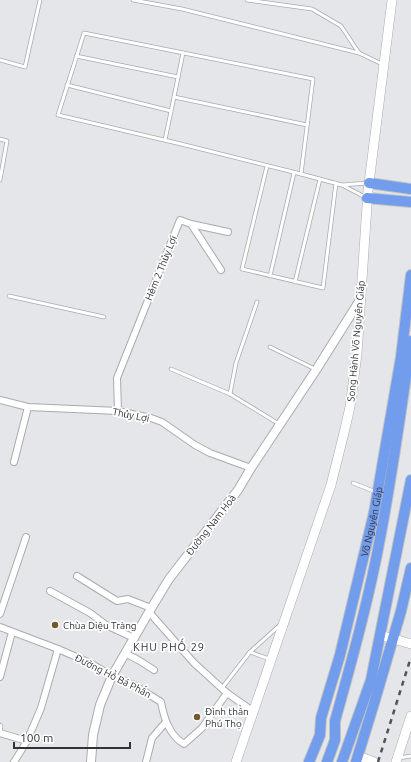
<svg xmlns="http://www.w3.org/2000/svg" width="411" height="762" viewBox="0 0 411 762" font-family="Ubuntu,sans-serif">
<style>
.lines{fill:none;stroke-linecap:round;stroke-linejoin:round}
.service-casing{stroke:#a9abaf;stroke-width:4.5}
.minor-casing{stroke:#a9abaf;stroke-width:8}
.tertiary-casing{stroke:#a9abaf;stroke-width:10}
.secondary-casing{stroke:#a9abaf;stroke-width:10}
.trunk-casing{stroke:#c2c2c2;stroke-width:12}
.service{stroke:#fff;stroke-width:3}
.minor{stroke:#fff;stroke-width:6}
.tertiary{stroke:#fff;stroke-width:8}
.secondary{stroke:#fff;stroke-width:9}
.trunk{stroke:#729cec;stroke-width:10}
.rail{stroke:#535455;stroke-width:2.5;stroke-dasharray:5 5;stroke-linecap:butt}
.poi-dot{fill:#735a2b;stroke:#fff;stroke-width:1.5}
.labels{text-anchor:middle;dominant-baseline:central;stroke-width:3.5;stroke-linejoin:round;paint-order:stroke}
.street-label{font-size:10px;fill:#323334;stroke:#fff}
.poi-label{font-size:10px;fill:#323334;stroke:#fff;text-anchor:start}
.neighbourhood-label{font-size:11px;letter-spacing:1px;fill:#323334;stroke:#fff}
</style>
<rect width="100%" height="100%" fill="#e4e6ea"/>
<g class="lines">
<g class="service-casing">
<g id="service">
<polyline points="133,0 182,9 359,53"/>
<polyline points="247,0 312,9 341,26 359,53 382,64"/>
<polygon points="84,33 313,79 301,174 181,144 58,115"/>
<polyline points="76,56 178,77"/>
<polyline points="0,60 25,67 40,0"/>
<polyline points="67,85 171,111"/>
<polyline points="174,97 183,53"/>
<polyline points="0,139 7,141 0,180"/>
<polyline points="165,140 174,97 307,125"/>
<polyline points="267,166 242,269 323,288 336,183"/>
<polyline points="301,174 342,185"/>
<polyline points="365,197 342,185 367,183"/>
<polyline points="270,276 294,173"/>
<polyline points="295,282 320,179"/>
<polyline points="9,296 104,317"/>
<polyline points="270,347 315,369"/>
<polyline points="171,369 230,394 279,424"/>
<polyline points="230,394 236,363 257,302"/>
<polyline points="353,483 376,492"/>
<polyline points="250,652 269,659"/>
<polyline points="222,688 250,652 280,625"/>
<polyline points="0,725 1,726 0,732"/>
<polyline points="399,758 411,756"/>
</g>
</g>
<g class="minor-casing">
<g id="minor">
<polyline points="191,224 228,232"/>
<polyline points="0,400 28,407 118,411 151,418 162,422 195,445 210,453 251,468"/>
<polyline points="118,411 117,378 180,220 191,224 221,270"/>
<polyline points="14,462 28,407"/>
<polyline points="77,576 117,601 128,599 151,608"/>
<polyline points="50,591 90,613 106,625 134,638"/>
<polyline points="149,612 194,663 227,693 254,712"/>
<polyline points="0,614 26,537"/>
<path d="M 0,627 L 58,649 L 90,663 L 112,676 L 134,685 L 161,702 C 164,718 169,735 184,744 L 202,728 L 227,693"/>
<polyline points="125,653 140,661 154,670"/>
<polyline points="0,677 12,632"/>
<polyline points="0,733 27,741"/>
<polyline points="14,762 27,741 41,708 58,649"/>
<polyline points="146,762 152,738 166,722"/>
</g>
</g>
<g class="tertiary-casing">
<polyline id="tertiary" points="91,762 93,735 100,705 112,676 149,612 169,579 238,490 251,468 316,370 360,300"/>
</g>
<g class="secondary-casing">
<g id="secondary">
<polyline points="380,635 411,644"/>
<polyline points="358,756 374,762"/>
<polyline points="236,762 331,485 344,433 350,407 357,354 368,191 392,0"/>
<polyline points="396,762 411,716"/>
</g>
</g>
<g class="trunk-casing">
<g id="trunk">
<polyline points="369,183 411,189"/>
<polyline points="367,198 411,202"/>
<path id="s1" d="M 309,762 L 320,735 L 321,718 L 340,655 L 374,513 L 401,357 L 411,275"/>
<path d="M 327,762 L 335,740 L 335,721 C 352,660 370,595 381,533 C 393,469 402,405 411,341"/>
<polyline points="342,762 371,680 411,480"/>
<polyline points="356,762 375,700 401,611 411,568"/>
</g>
</g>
<use href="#service" class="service"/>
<use href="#minor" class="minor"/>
<use href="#tertiary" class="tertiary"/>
<use href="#secondary" class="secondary"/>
<use href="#trunk" class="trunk"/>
<polyline class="rail" points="378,762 411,657"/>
</g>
<g class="poi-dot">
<circle cx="55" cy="625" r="4"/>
<circle cx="197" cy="717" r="4"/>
</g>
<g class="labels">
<g class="street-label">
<text transform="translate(161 268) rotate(-68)">Hẻm 2 Thủy Lợi</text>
<text transform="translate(356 341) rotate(-85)">Song Hành Võ Nguyên Giáp</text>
<text transform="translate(131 415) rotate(11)">Thủy Lợi</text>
<text stroke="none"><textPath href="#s1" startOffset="249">Võ Nguyên Giáp</textPath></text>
<text transform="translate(211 525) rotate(-52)">Đường Nam Hoà</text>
<text transform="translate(113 676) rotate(27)">Đường Hồ Bá Phấn</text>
</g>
<g class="poi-label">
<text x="63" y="625">Chùa Diệu Tràng</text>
<text x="205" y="711">Đình thần<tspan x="205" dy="12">Phú Thọ</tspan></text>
</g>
<g class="neighbourhood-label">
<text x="169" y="647">KHU PHỐ 29</text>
</g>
</g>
<path d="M14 742v6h116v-6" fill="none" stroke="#323334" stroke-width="2"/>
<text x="20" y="742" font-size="12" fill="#323334" stroke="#ffffff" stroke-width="3" paint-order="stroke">100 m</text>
</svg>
